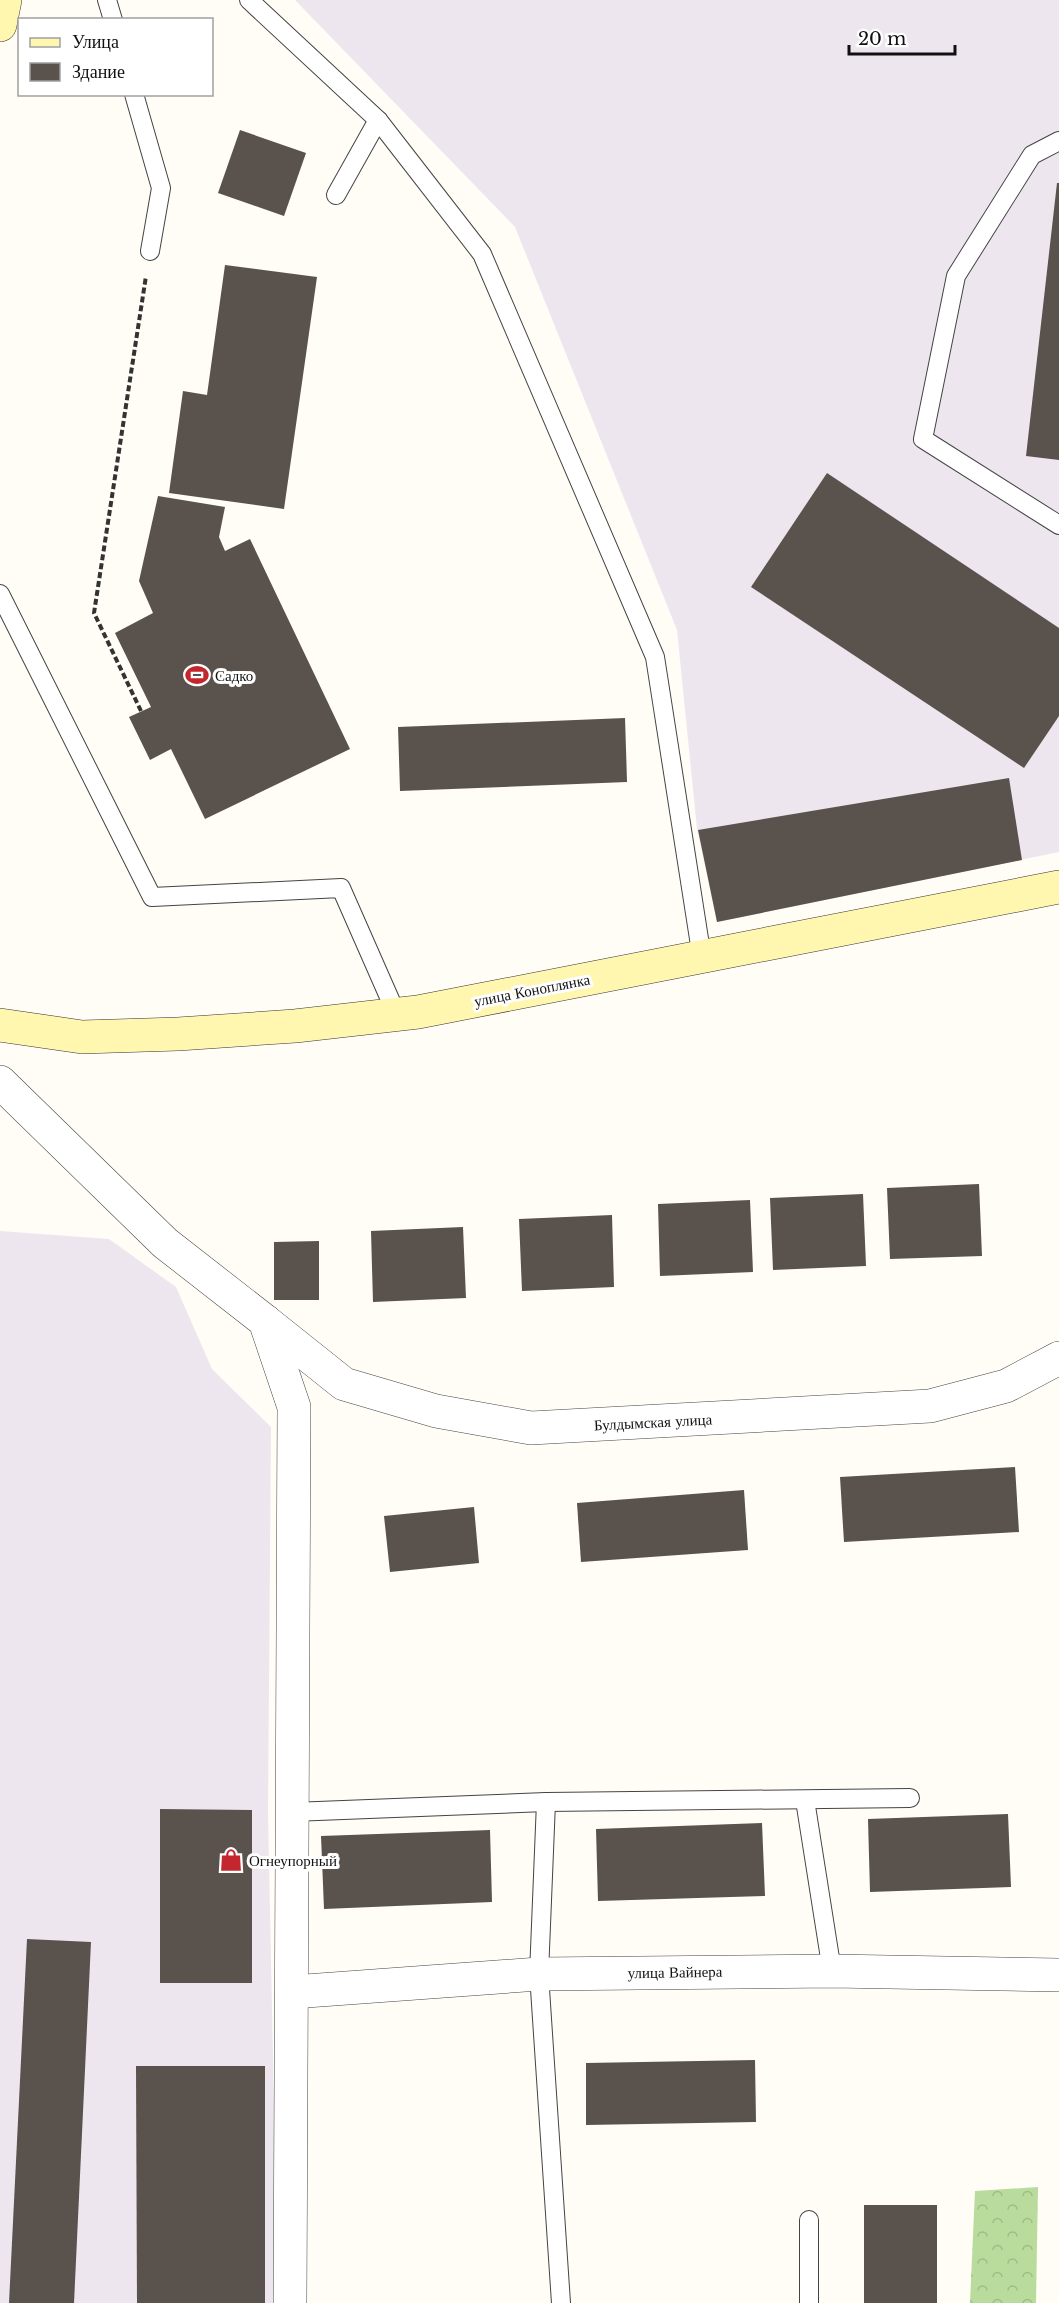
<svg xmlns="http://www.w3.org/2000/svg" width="1059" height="2303" viewBox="0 0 1059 2303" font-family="'Libre Baskerville',serif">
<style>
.industrial{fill:#eee6ef}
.forest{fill:url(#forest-crowns)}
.building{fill:#5a524d}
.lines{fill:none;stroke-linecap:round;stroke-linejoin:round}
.lane-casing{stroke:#444;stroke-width:20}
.street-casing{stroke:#444;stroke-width:34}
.secondary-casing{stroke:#333;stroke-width:34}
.path{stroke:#333;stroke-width:4;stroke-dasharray:6 3;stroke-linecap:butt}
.lane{stroke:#fff;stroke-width:18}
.street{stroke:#fff;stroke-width:33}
.secondary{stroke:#fff6b0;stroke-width:33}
.labels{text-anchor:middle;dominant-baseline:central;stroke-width:6;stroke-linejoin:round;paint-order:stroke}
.poi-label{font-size:15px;fill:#111;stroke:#fff;text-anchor:start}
.street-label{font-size:15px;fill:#111;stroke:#fff}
</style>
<defs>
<pattern id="forest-crowns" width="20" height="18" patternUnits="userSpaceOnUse" patternTransform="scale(1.5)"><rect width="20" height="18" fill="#b9dc9c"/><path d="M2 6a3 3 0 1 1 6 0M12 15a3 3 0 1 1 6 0" fill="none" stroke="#9ebc85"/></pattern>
</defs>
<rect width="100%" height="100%" fill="#fffdf5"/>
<g class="industrial">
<polygon points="295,0 1059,0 1059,852 717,922 697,829 677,630 515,227"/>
<polygon points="0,1231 109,1239 176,1287 212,1369 271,1427 268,1813 278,2303 0,2303"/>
</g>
<polygon class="forest" points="1038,2187 1036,2303 970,2303 975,2191"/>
<g class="building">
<polygon points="240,130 306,153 284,216 218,193"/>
<polygon points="1057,183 1059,183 1059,460 1026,456"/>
<polygon points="225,265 317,277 284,509 169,493 183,391 207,395"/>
<polygon points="827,473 1059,628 1059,716 1024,768 751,587"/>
<polygon points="158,496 225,507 219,537 225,551 250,539 350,749 205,819 171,749 150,760 129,717 151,707 115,633 153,613 139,581"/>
<polygon points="625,718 627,782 400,791 398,727"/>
<polygon points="1009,778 1022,860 717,922 698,830"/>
<polygon points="979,1184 982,1256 890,1259 887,1188"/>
<polygon points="863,1194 866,1266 773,1270 770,1198"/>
<polygon points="750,1200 753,1272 660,1276 658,1204"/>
<polygon points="612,1215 614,1287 522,1291 519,1219"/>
<polygon points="463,1227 466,1298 373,1302 371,1231"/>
<polygon points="319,1241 319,1300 274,1300 274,1242"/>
<polygon points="1015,1467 1019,1532 844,1542 840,1477"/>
<polygon points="744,1490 748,1550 581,1562 577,1503"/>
<polygon points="474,1507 479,1563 390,1572 384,1516"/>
<polygon points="160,1809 252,1810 252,1983 160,1983"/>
<polygon points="1008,1814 1011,1887 870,1892 868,1819"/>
<polygon points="762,1823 765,1896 598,1901 596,1829"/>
<polygon points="490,1830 492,1902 324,1909 321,1836"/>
<polygon points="27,1939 91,1942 74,2303 9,2303"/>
<polygon points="755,2060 756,2122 586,2125 586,2063"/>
<polygon points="136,2066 265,2066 265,2303 137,2303"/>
<rect x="864" y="2205" width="73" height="98"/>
</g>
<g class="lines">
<g class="lane-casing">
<g id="lane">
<polyline points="107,0 113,20"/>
<polyline points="249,0 378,120 482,254 655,657 702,958"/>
<polyline points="134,94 161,188 150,251"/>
<polyline points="1059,141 1032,155 956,276 923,439 1059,525"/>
<polyline points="336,195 378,120"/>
<polyline points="0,594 152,897 341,888 396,1013"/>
<polyline points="805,1800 832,1971"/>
<polyline points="546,1802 539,1974 561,2303"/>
<polyline points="292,1812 546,1802 910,1798"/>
<polyline points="809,2303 809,2220"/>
</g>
</g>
<g class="street-casing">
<g id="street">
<polyline points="0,1082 165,1243 265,1321 294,1407 290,2303"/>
<polyline points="265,1321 344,1384 436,1411 531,1428 930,1406 1006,1386 1059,1358"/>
<polyline points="292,1992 539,1974 832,1971 1059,1975"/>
</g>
</g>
<g class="secondary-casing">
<g id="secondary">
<polyline points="0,25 5,0"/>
<polyline points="0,1025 82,1037 178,1034 295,1026 418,1012 1059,887"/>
</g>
</g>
<polyline class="path" points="141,711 94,613 146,276"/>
<use href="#lane" class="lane"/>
<use href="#street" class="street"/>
<use href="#secondary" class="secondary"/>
</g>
<defs>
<g id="stadium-bare" transform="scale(1.8)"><path d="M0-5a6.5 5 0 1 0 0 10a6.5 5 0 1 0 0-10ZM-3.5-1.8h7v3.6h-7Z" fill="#c4262e" stroke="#fff" stroke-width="2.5" paint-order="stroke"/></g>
<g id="shop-bare" transform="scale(1.8)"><path d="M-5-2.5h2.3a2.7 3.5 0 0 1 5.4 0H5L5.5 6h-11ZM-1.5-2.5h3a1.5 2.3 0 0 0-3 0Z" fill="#c4262e" stroke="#fff" stroke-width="2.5" paint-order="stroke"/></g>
</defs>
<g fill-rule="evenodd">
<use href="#stadium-bare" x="197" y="675"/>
<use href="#shop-bare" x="231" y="1860"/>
</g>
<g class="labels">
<g class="poi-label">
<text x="215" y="675">Садко</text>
<text x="249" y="1860">Огнеупорный</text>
</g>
<g class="street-label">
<text transform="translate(532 990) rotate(-11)">улица Коноплянка</text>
<text transform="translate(653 1422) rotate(-3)">Булдымская улица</text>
<text transform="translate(675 1972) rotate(-1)">улица Вайнера</text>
</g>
</g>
<rect x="18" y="18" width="195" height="78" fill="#ffffff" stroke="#a0a0a0" stroke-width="1.5"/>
<rect x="30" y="38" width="30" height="9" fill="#fff6b0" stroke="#a0a0a0" stroke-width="1.5"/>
<text x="72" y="48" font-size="18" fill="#111111">Улица</text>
<rect x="30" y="63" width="30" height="18" fill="#5a524d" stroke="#a0a0a0" stroke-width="1.5"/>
<text x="72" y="78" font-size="18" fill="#111111">Здание</text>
<path d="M849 45v9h106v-9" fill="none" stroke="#111111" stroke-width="3"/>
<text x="858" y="45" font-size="18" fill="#111111" stroke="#ffffff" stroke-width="4.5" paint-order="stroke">20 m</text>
</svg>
